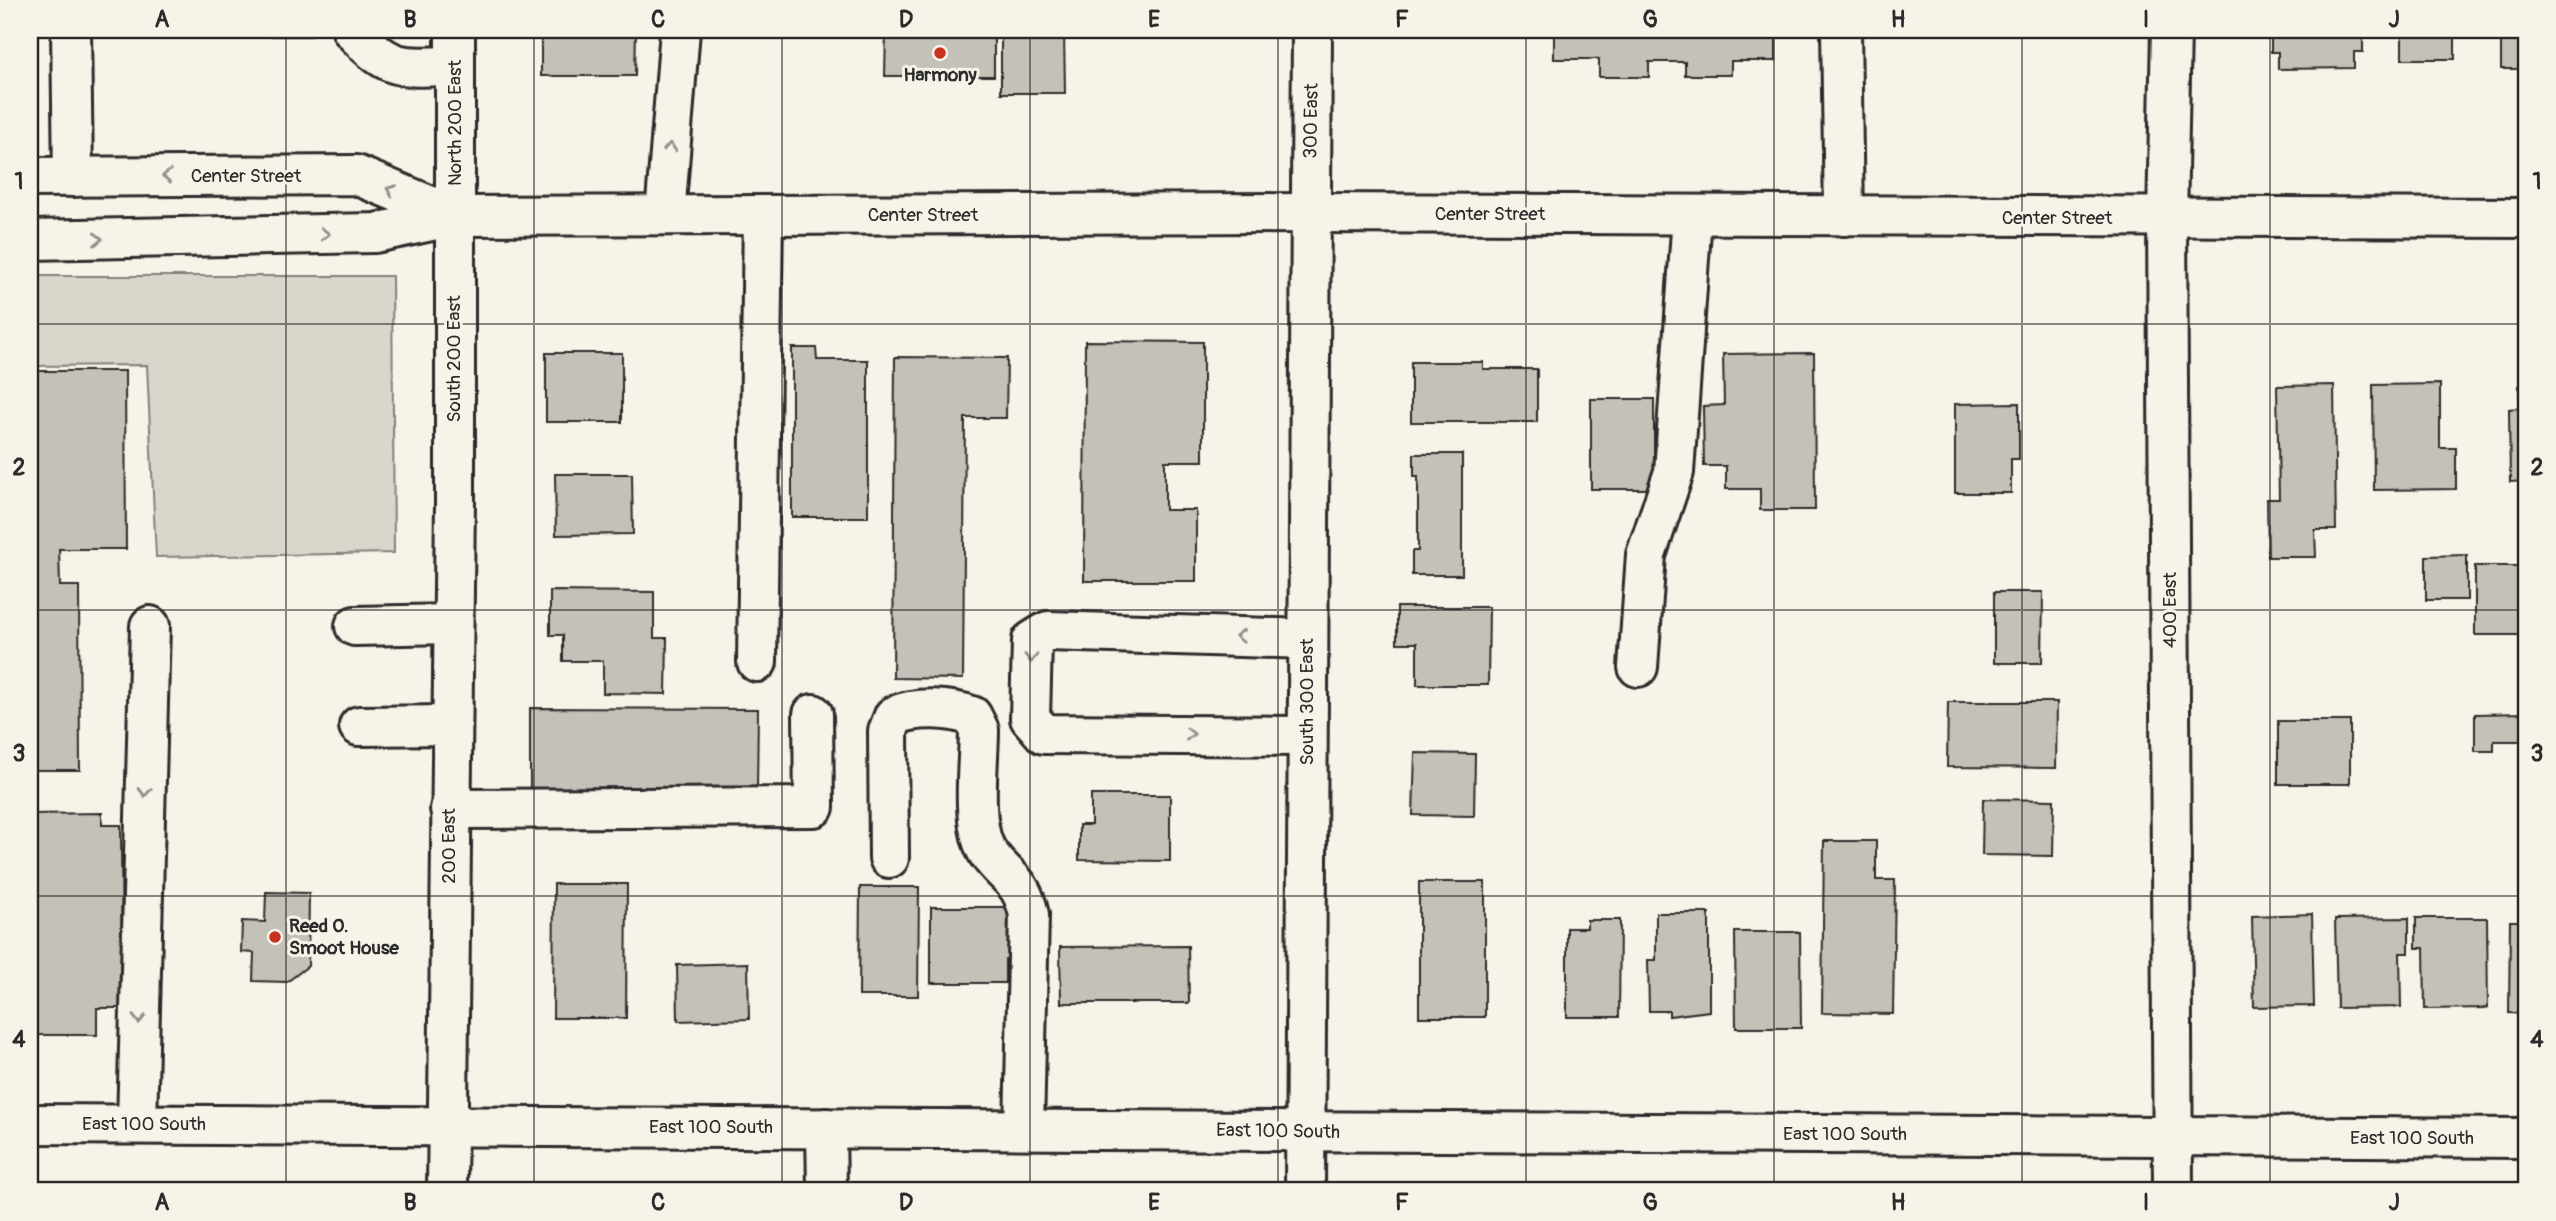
<svg xmlns="http://www.w3.org/2000/svg" width="2556" height="1221" viewBox="0 0 2556 1221" font-family="Pangolin,sans-serif">
<style>
.green{fill:#dad6cc;stroke:#82807c;stroke-width:2}
.building{fill:#c4c1b9;stroke:#2b2b2b;stroke-width:2}
.lines{fill:none;stroke-linecap:round;stroke-linejoin:round}
.minor-casing{stroke:#2b2b2b;stroke-width:44}
.minor{stroke:#f7f3e8;stroke-width:38}
.oneway{stroke:#918f8a}
.grid{fill:none;stroke:#2b2b2b;stroke-width:2;stroke-opacity:0.55}
.poi-dot{fill:#c8321e;stroke:#f7f3e8;stroke-width:2.5}
.labels{text-anchor:middle;dominant-baseline:central;stroke-width:6;stroke-linejoin:round;paint-order:stroke}
.poi-label{font-size:19px;font-weight:bold;fill:#2b2b2b;stroke:#f7f3e8}
.street-label{font-size:19px;fill:#2b2b2b;stroke:#f7f3e8}
.neatline{fill:none;stroke:#2b2b2b;stroke-width:2.5}
.grid-label{font-size:23px;text-anchor:middle;font-weight:bold;fill:#2b2b2b}
</style>
<rect width="100%" height="100%" fill="#f7f3e8"/>
<filter id="ink" filterUnits="userSpaceOnUse"><feTurbulence type="fractalNoise" baseFrequency=".0143" numOctaves="2"/><feDisplacementMap in="SourceGraphic" scale="14" xChannelSelector="R" yChannelSelector="G"/><feConvolveMatrix kernelMatrix="1 2 1 2 8 2 1 2 1" color-interpolation-filters="sRGB"/></filter>
<g filter="url(#ink)">
<polygon class="green" points="30,276 392,276 394,553 156,557 147,365 30,366"/>
<g class="building">
<rect x="137" y="30" width="174" height="6"/>
<polygon points="541,30 636,30 635,76 541,76"/>
<polygon points="886,30 994,30 994,76 885,76"/>
<polygon points="1014,30 1064,30 1065,93 1001,93 1001,38 1014,38"/>
<rect x="1118" y="30" width="83" height="6"/>
<polygon points="1554,30 1776,30 1776,61 1731,61 1731,75 1685,75 1685,62 1649,62 1649,77 1599,77 1599,59 1554,59"/>
<polygon points="2271,30 2363,30 2363,52 2354,52 2354,68 2278,69 2278,52 2271,52"/>
<rect x="2402" y="30" width="53" height="29"/>
<rect x="2501" y="30" width="25" height="39"/>
<polygon points="1085,341 1203,342 1203,461 1165,461 1165,510 1196,510 1196,581 1084,581"/>
<polygon points="792,348 816,348 817,360 868,360 868,517 792,517"/>
<rect x="546" y="353" width="76" height="69"/>
<polygon points="1814,353 1815,510 1760,510 1760,489 1726,489 1726,466 1704,466 1703,406 1724,405 1723,354"/>
<polygon points="895,357 1007,358 1006,418 965,418 963,679 893,678"/>
<polygon points="1411,362 1483,362 1483,369 1537,369 1537,422 1411,422"/>
<polygon points="30,371 125,371 126,549 59,549 60,586 79,586 80,770 30,770"/>
<polygon points="2440,384 2440,448 2456,448 2456,489 2374,490 2373,385"/>
<polygon points="2334,385 2336,530 2315,530 2316,557 2268,557 2267,499 2279,499 2277,386"/>
<polygon points="2519,386 2526,386 2526,481 2510,482 2509,409 2520,408"/>
<rect x="1591" y="399" width="63" height="90"/>
<polygon points="2019,403 2019,459 2011,459 2011,493 1955,493 1955,404"/>
<polygon points="1414,454 1462,454 1462,575 1412,575 1412,551 1418,551 1418,476 1414,476"/>
<polygon points="555,474 632,474 633,534 556,535"/>
<polygon points="2467,555 2467,600 2426,600 2426,556"/>
<rect x="2475" y="566" width="48" height="69"/>
<polygon points="550,591 654,592 654,638 667,638 666,694 603,693 603,661 563,661 563,635 550,635"/>
<polygon points="1994,592 2043,592 2042,663 1994,663"/>
<polygon points="1397,607 1489,607 1488,685 1417,685 1417,643 1397,643"/>
<polygon points="1948,702 2057,702 2056,768 1947,767"/>
<polygon points="530,708 758,709 757,792 530,792"/>
<polygon points="2526,713 2526,741 2494,741 2494,751 2475,751 2475,714"/>
<rect x="2278" y="721" width="72" height="63"/>
<polygon points="1415,753 1475,754 1474,816 1413,815"/>
<polygon points="1091,795 1170,795 1170,861 1079,860 1079,825 1091,825"/>
<polygon points="1983,799 2054,800 2053,856 1982,855"/>
<polygon points="102,813 102,825 121,825 122,1008 97,1008 97,1035 30,1035 30,814"/>
<polygon points="1824,841 1876,841 1876,880 1895,880 1893,1014 1822,1013"/>
<rect x="1419" y="882" width="66" height="135"/>
<polygon points="554,884 627,884 626,1018 553,1018"/>
<polygon points="860,887 919,887 918,996 859,996"/>
<polygon points="266,892 309,893 308,966 287,982 253,981 254,953 241,952 242,921 265,922"/>
<polygon points="931,907 1016,907 1015,959 1005,959 1005,983 931,983"/>
<polygon points="1656,913 1709,913 1709,1011 1669,1016 1669,1011 1649,1011 1648,960 1656,960"/>
<polygon points="2312,914 2314,1006 2254,1007 2252,916"/>
<polygon points="2409,918 2409,953 2400,953 2401,1007 2337,1008 2335,919"/>
<polygon points="2416,918 2487,918 2488,1008 2425,1009 2424,948 2416,948"/>
<polygon points="1587,920 1620,920 1619,1017 1567,1017 1567,928 1587,928"/>
<polygon points="2510,921 2526,921 2526,1014 2509,1013"/>
<polygon points="1735,932 1800,932 1801,1028 1736,1028"/>
<polygon points="1188,946 1189,1003 1061,1003 1060,947"/>
<polygon points="748,963 749,1019 678,1021 677,965"/>
</g>
<g class="lines">
<g class="minor-casing">
<g id="minor">
<polyline points="71,30 73,177"/>
<path d="M 352,30 C 391,72 400,67 455,66"/>
<polyline points="1841,30 1844,216"/>
<polyline points="2171,30 2167,218 2173,1191"/>
<polyline points="30,177 356,175 455,216"/>
<polyline points="665,215 680,30"/>
<polyline points="30,240 375,233 455,216 1310,213 2526,218"/>
<polyline points="355,626 451,624"/>
<polyline points="757,662 763,215"/>
<polyline points="1638,667 1646,555 1674,472 1692,216"/>
<polyline points="359,726 450,725"/>
<polyline points="1307,736 1044,734 1030,718 1032,641 1048,631 1308,639"/>
<polyline points="450,809 814,807 813,714"/>
<path d="M 889,858 L 888,731 L 894,716 C 916,706 950,708 972,716 L 979,730 C 979,763 970,826 988,853 C 1007,880 1021,878 1029,915 L 1024,1129"/>
<polyline points="30,1124 2526,1138"/>
<polyline points="137,1124 150,626"/>
<polyline points="826,1128 827,1191"/>
<polyline points="447,1191 455,502 455,30"/>
<polyline points="1305,1191 1312,30"/>
</g>
</g>
<use href="#minor" class="minor"/>
</g>
<defs><path id="oneway-chevron" d="M-2-3.5L2.5 0L-2 3.5" fill="none" stroke-width="1.6" stroke-linecap="round" stroke-linejoin="round" transform="scale(1.75)"/></defs>
<g class="oneway">
<use href="#oneway-chevron" transform="translate(670 147) rotate(-86)"/>
<use href="#oneway-chevron" transform="translate(167 176) rotate(180)"/>
<use href="#oneway-chevron" transform="translate(391 190) rotate(-158)"/>
<use href="#oneway-chevron" transform="translate(325 234) rotate(-1)"/>
<use href="#oneway-chevron" transform="translate(98 239) rotate(-1)"/>
<use href="#oneway-chevron" transform="translate(1240 636) rotate(-178)"/>
<use href="#oneway-chevron" transform="translate(1031 658) rotate(91)"/>
<use href="#oneway-chevron" transform="translate(1190 734)"/>
<use href="#oneway-chevron" transform="translate(145 792) rotate(91)"/>
<use href="#oneway-chevron" transform="translate(139 1019) rotate(91)"/>
</g>
</g>
<path class="grid" d="M 286,30 L 286,1191M 534,30 L 534,1191M 782,30 L 782,1191M 1030,30 L 1030,1191M 1278,30 L 1278,1191M 1526,30 L 1526,1191M 1774,30 L 1774,1191M 2022,30 L 2022,1191M 2270,30 L 2270,1191M 30,324 L 2526,324M 30,610 L 2526,610M 30,896 L 2526,896"/>
<g class="poi-dot">
<circle cx="940" cy="53" r="7"/>
<circle cx="275" cy="937" r="7"/>
</g>
<g class="labels">
<g class="poi-label">
<text x="940" y="75">Harmony</text>
<text x="289" y="926" text-anchor="start">Reed O.<tspan x="289" dy="22">Smoot House</tspan></text>
</g>
<g class="street-label">
<text transform="translate(1311 121) rotate(-89)">300 East</text>
<text transform="translate(455 123) rotate(-90)">North 200 East</text>
<text x="246" y="176">Center Street</text>
<text x="1490" y="214">Center Street</text>
<text x="923" y="215">Center Street</text>
<text x="2057" y="218">Center Street</text>
<text transform="translate(454 359) rotate(-90)">South 200 East</text>
<text transform="translate(2170 610) rotate(-90)">400 East</text>
<text transform="translate(1307 702) rotate(-90)">South 300 East</text>
<text transform="translate(449 846) rotate(-90)">200 East</text>
<text x="144" y="1124">East 100 South</text>
<text x="711" y="1127">East 100 South</text>
<text transform="translate(1278 1131) rotate(1)">East 100 South</text>
<text x="1845" y="1134">East 100 South</text>
<text x="2412" y="1138">East 100 South</text>
</g>
</g>
<rect width="2556" height="1221" fill="none" stroke="#f7f3e8" stroke-width="77"/>
<rect x="38" y="38" width="2480" height="1144" class="neatline"/>
<g class="grid-label">
<text x="162" y="27">A</text>
<text x="410" y="27">B</text>
<text x="658" y="27">C</text>
<text x="906" y="27">D</text>
<text x="1154" y="27">E</text>
<text x="1402" y="27">F</text>
<text x="1650" y="27">G</text>
<text x="1898" y="27">H</text>
<text x="2146" y="27">I</text>
<text x="2394" y="27">J</text>
<text x="19" y="189">1</text>
<text x="2537" y="189">1</text>
<text x="19" y="475">2</text>
<text x="2537" y="475">2</text>
<text x="19" y="761">3</text>
<text x="2537" y="761">3</text>
<text x="19" y="1047">4</text>
<text x="2537" y="1047">4</text>
<text x="162" y="1210">A</text>
<text x="410" y="1210">B</text>
<text x="658" y="1210">C</text>
<text x="906" y="1210">D</text>
<text x="1154" y="1210">E</text>
<text x="1402" y="1210">F</text>
<text x="1650" y="1210">G</text>
<text x="1898" y="1210">H</text>
<text x="2146" y="1210">I</text>
<text x="2394" y="1210">J</text>
</g>
</svg>
